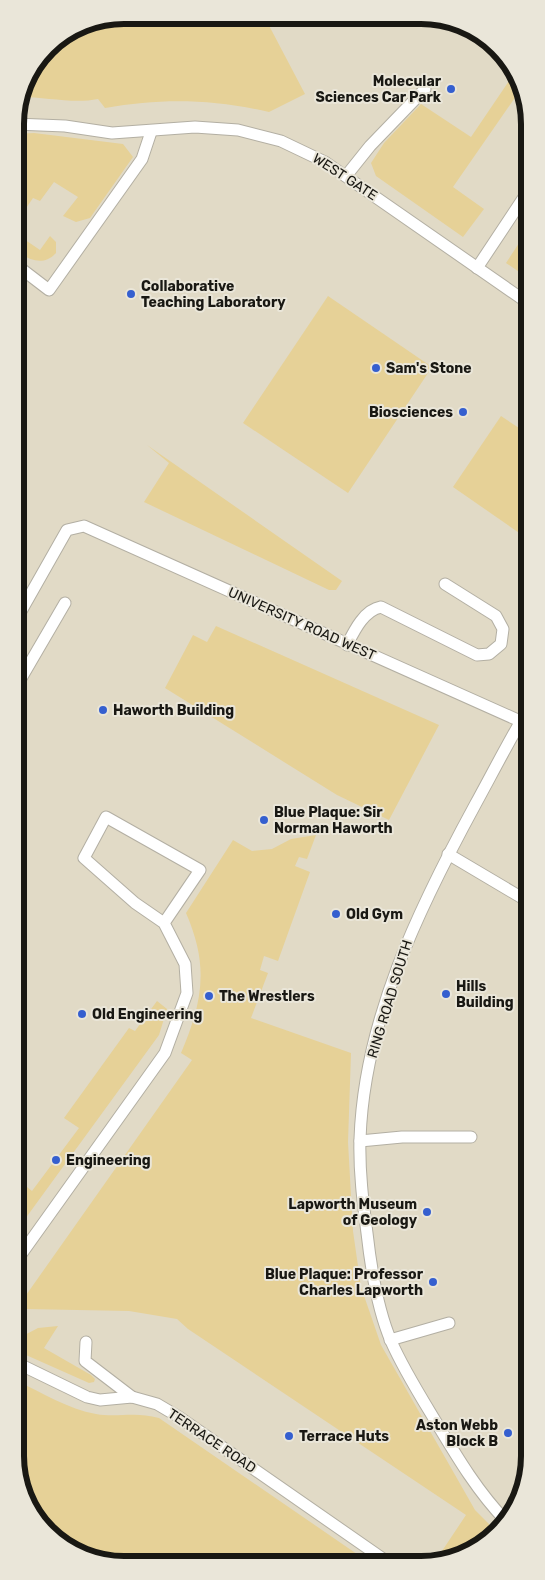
<svg xmlns="http://www.w3.org/2000/svg" width="545" height="1580" viewBox="0 0 545 1580" font-family="Rubik,sans-serif">
<style>
.built{fill:#e1dac6}
.green{fill:#e6d197}
.lines{fill:none;stroke-linecap:round;stroke-linejoin:round}
.lane-casing{stroke:#b3afa3;stroke-width:13}
.lane{stroke:#fff;stroke-width:11}
.poi-dot{fill:#355fcf;stroke:#eae6d9;stroke-width:2}
.labels{text-anchor:middle;dominant-baseline:central;stroke-width:4;stroke-linejoin:round;paint-order:stroke}
.poi-label{font-size:14px;font-weight:bold;fill:#191813;stroke:#eae6d9;text-anchor:start}
.street-label{font-size:14px;fill:#191813;stroke:#eae6d9}
.rim{fill:none;stroke:#191813;stroke-width:6}
</style>
<rect width="100%" height="100%" fill="#eae6d9"/>
<polygon class="built" points="123,15 443,17 498,47 528,102 530,1464 503,1528 443,1563 102,1563 47,1533 17,1478 15,116 26,75 52,42 82,23"/>
<g class="green">
<path d="M 123,15 L 264,16 L 305,94 L 269,112 C 212,99 162,98 105,108 L 98,99 C 74,104 46,97 20,97 C 29,64 49,39 81,24 C 93,18 110,18 123,15 Z"/>
<polygon points="513,75 521,89 453,187 484,209 463,237 376,176 371,163 384,143 421,104 471,137"/>
<polygon points="34,133 123,144 133,157 90,218 76,222 63,216 78,197 54,182 40,201 33,198 22,214 26,218 15,233 15,134"/>
<path d="M 15,233 L 40,250 L 50,236 L 56,242 L 56,253 C 43,267 29,260 15,250 Z"/>
<polygon points="523,237 528,241 528,278 506,263"/>
<polygon points="328,296 432,367 348,493 243,423"/>
<polygon points="501,416 528,434 528,539 453,487"/>
<polygon points="147,445 342,581 336,590 329,590 144,502 169,463"/>
<polygon points="216,626 439,725 389,820 337,795 165,688 193,635 207,642"/>
<path d="M 316,835 L 307,859 L 299,857 L 295,866 L 310,872 L 278,961 L 264,956 L 260,970 L 268,973 L 251,1018 L 351,1053 L 348,1142 L 353,1231 L 361,1287 L 381,1345 L 475,1510 L 497,1532 L 443,1563 L 434,1563 L 466,1515 L 188,1329 L 177,1319 L 129,1311 L 25,1309 L 24,1298 L 192,1060 L 181,1053 C 203,1001 209,966 186,913 L 233,840 L 252,851 L 272,849 L 291,839 Z"/>
<polygon points="157,1001 167,1009 159,1035 17,1230 17,1190 22,1183 32,1191 79,1128 64,1118 129,1028 135,1031"/>
<polygon points="58,1326 44,1348 91,1375 95,1379 94,1382 89,1383 17,1351 17,1339 38,1328"/>
<path d="M 17,1381 C 43,1393 68,1409 96,1414 C 118,1418 134,1411 159,1418 L 370,1563 L 102,1563 L 47,1533 L 17,1478 Z"/>
</g>
<g class="lines">
<g class="lane-casing">
<g id="lane">
<polyline points="15,124 65,126 112,133 195,127 238,130 281,141 325,162 528,303"/>
<polyline points="346,176 370,146 425,89"/>
<polyline points="15,264 49,290 142,159 151,132"/>
<polyline points="477,268 528,191"/>
<polyline points="16,620 67,530 84,526 520,721"/>
<path d="M 347,645 C 354,631 364,610 381,607 L 477,655 L 489,654 L 501,644 L 503,629 L 496,616 L 445,584"/>
<polyline points="16,687 65,603"/>
<polyline points="16,728 16,739"/>
<polyline points="448,854 529,902"/>
<polyline points="360,1141 402,1137 471,1137"/>
<polyline points="17,1260 165,1053 187,993 185,964 164,923 135,903 84,858 106,817 200,870 164,923"/>
<polyline points="390,1340 449,1323"/>
<polyline points="86,1342 85,1361 132,1397"/>
<polyline points="17,1363 87,1397 100,1400 132,1397 157,1404 179,1417 389,1563"/>
<path d="M 506,1521 C 475,1489 453,1450 430,1412 C 416,1389 402,1366 391,1341 C 377,1308 371,1269 367,1233 C 363,1202 359,1171 360,1139 C 364,1020 419,908 475,805 C 493,772 510,739 529,707"/>
</g>
</g>
<use href="#lane" class="lane"/>
</g>
<g class="poi-dot">
<circle cx="451" cy="89" r="5"/>
<circle cx="131" cy="294" r="5"/>
<circle cx="376" cy="368" r="5"/>
<circle cx="463" cy="412" r="5"/>
<circle cx="103" cy="710" r="5"/>
<circle cx="264" cy="820" r="5"/>
<circle cx="336" cy="914" r="5"/>
<circle cx="446" cy="994" r="5"/>
<circle cx="209" cy="996" r="5"/>
<circle cx="82" cy="1014" r="5"/>
<circle cx="56" cy="1160" r="5"/>
<circle cx="427" cy="1212" r="5"/>
<circle cx="433" cy="1282" r="5"/>
<circle cx="508" cy="1433" r="5"/>
<circle cx="289" cy="1436" r="5"/>
</g>
<g class="labels">
<g class="poi-label">
<text x="441" y="81" text-anchor="end">Molecular<tspan x="441" dy="16">Sciences Car Park</tspan></text>
<text x="141" y="286">Collaborative<tspan x="141" dy="16">Teaching Laboratory</tspan></text>
<text x="386" y="368">Sam's Stone</text>
<text x="453" y="412" text-anchor="end">Biosciences</text>
<text x="113" y="710">Haworth Building</text>
<text x="274" y="812">Blue Plaque: Sir<tspan x="274" dy="16">Norman Haworth</tspan></text>
<text x="346" y="914">Old Gym</text>
<text x="456" y="986">Hills<tspan x="456" dy="16">Building</tspan></text>
<text x="219" y="996">The Wrestlers</text>
<text x="92" y="1014">Old Engineering</text>
<text x="66" y="1160">Engineering</text>
<text x="417" y="1204" text-anchor="end">Lapworth Museum<tspan x="417" dy="16">of Geology</tspan></text>
<text x="423" y="1274" text-anchor="end">Blue Plaque: Professor<tspan x="423" dy="16">Charles Lapworth</tspan></text>
<text x="498" y="1425" text-anchor="end">Aston Webb<tspan x="498" dy="16">Block B</tspan></text>
<text x="299" y="1436">Terrace Huts</text>
</g>
<g class="street-label">
<text transform="translate(345 177) rotate(33)">WEST GATE</text>
<text transform="translate(302 624) rotate(24)">UNIVERSITY ROAD WEST</text>
<text transform="translate(390 999) rotate(-73)">RING ROAD SOUTH</text>
<text transform="translate(212 1441) rotate(34)">TERRACE ROAD</text>
</g>
</g>
<path d="M0 0H545V1580H0ZM124 24H421A100 100 0 0 1 521 124V1456A100 100 0 0 1 421 1556H124A100 100 0 0 1 24 1456V124A100 100 0 0 1 124 24Z" fill="#eae6d9" fill-rule="evenodd"/>
<path class="rim" d="M124 24H421A100 100 0 0 1 521 124V1456A100 100 0 0 1 421 1556H124A100 100 0 0 1 24 1456V124A100 100 0 0 1 124 24Z"/>
</svg>
